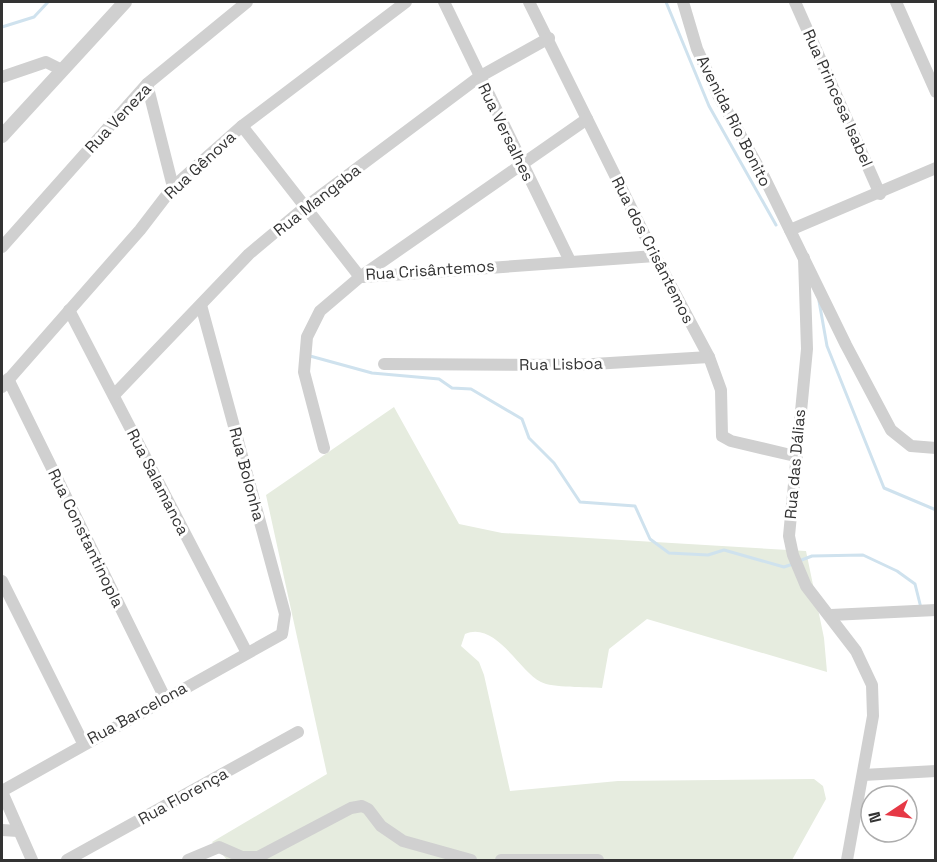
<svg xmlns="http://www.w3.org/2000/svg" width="937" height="862" viewBox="0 0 937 862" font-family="'Space Grotesk',sans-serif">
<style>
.green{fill:#e6ecdf}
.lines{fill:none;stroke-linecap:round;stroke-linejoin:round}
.stream{stroke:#cfe2ee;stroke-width:3}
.minor{stroke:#d0d0d0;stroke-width:12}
.tertiary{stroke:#d0d0d0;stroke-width:14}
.labels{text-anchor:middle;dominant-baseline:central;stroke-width:6;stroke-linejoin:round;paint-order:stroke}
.street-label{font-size:16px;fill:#333;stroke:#fff}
</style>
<rect width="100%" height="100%" fill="#fff"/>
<path class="green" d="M 394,407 L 459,524 L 502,533 L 806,551 L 824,638 L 827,672 L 647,619 L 609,649 L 602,688 C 587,687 552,688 541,682 C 519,671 496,621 465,634 L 461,646 L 479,662 L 484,675 L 510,791 L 618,781 L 814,779 L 823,786 L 826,799 L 792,860 L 227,860 L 212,842 L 327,774 L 266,495 Z"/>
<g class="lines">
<g class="stream">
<polyline points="666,2 709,106 776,225"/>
<polyline points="2,27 34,17 48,2"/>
<polyline points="819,301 827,346 884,488 936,510"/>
<polyline points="310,356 372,373 439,379 452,388 471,389 522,419 529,438 554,463 580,502 635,506 650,539 669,553 708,555 724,550 784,567 793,564"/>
<polyline points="799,561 812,556 863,555 897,571 915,584 921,608"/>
</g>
<g class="minor">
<polyline points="444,2 570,261"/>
<polyline points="529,2 655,256 709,357 721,390 722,436 731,441 795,456"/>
<polyline points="683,2 697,49 718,95 764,177 846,345 891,430 911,446 936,448"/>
<polyline points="795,2 880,194"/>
<polyline points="896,2 936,92"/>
<polyline points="2,77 46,62 60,69"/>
<polyline points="147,84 173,187"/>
<polyline points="242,126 360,277"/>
<polyline points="790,230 936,168"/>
<polyline points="2,247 147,84 247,2"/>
<polyline points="804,258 807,349 789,536 793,555 806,586 856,651 872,685 873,716 847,860"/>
<polyline points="363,277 655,256"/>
<polyline points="69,310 247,653"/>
<polyline points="384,364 577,365 709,357"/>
<polyline points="8,379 165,698"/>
<polyline points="2,387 140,230 173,187 242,126 406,2"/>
<polyline points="114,395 249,254 304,208 479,77 549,38"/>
<polyline points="324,448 304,372 307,337 320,311 360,277 587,119"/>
<polyline points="2,581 83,743"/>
<polyline points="831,615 936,610"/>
<polyline points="863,775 936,771"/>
<polyline points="2,791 282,634 285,614 201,305"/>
<polyline points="2,792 32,860"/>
<polyline points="2,830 18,831"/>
<polyline points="67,860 298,732"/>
<polyline points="188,860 219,847 242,857 258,857 351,808 362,806 368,809 381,826 403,841 471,860"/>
<polyline points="501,860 598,860"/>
</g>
<polyline class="tertiary" points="2,136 125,2"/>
</g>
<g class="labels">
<g class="street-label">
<text transform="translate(838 98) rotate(66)">Rua Princesa Isabel</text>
<text transform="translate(118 118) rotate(-47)">Rua Veneza</text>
<text transform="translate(734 121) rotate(63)">Avenida Rio Bonito</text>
<text transform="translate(506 132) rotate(64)">Rua Versalhes</text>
<text transform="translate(200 165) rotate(-43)">Rua Gênova</text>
<text transform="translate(317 200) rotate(-38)">Rua Mangaba</text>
<text transform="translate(653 250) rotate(63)">Rua dos Crisântemos</text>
<text transform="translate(430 270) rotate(-4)">Rua Crisântemos</text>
<text transform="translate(561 364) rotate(-1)">Rua Lisboa</text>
<text transform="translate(795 464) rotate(-85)">Rua das Dálias</text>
<text transform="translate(247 474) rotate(75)">Rua Bolonha</text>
<text transform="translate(158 482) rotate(63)">Rua Salamanca</text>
<text transform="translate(86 538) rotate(64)">Rua Constantinopla</text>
<text transform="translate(137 713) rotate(-29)">Rua Barcelona</text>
<text transform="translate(183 796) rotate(-29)">Rua Florença</text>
</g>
</g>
<rect width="937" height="862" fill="none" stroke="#333333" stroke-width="6"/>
<g transform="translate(889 814) rotate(257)"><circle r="28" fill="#ffffff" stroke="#adadad" stroke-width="1.5"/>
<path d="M0-4.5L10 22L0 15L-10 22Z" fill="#e63946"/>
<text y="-9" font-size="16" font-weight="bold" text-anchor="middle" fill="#333333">N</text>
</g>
</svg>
